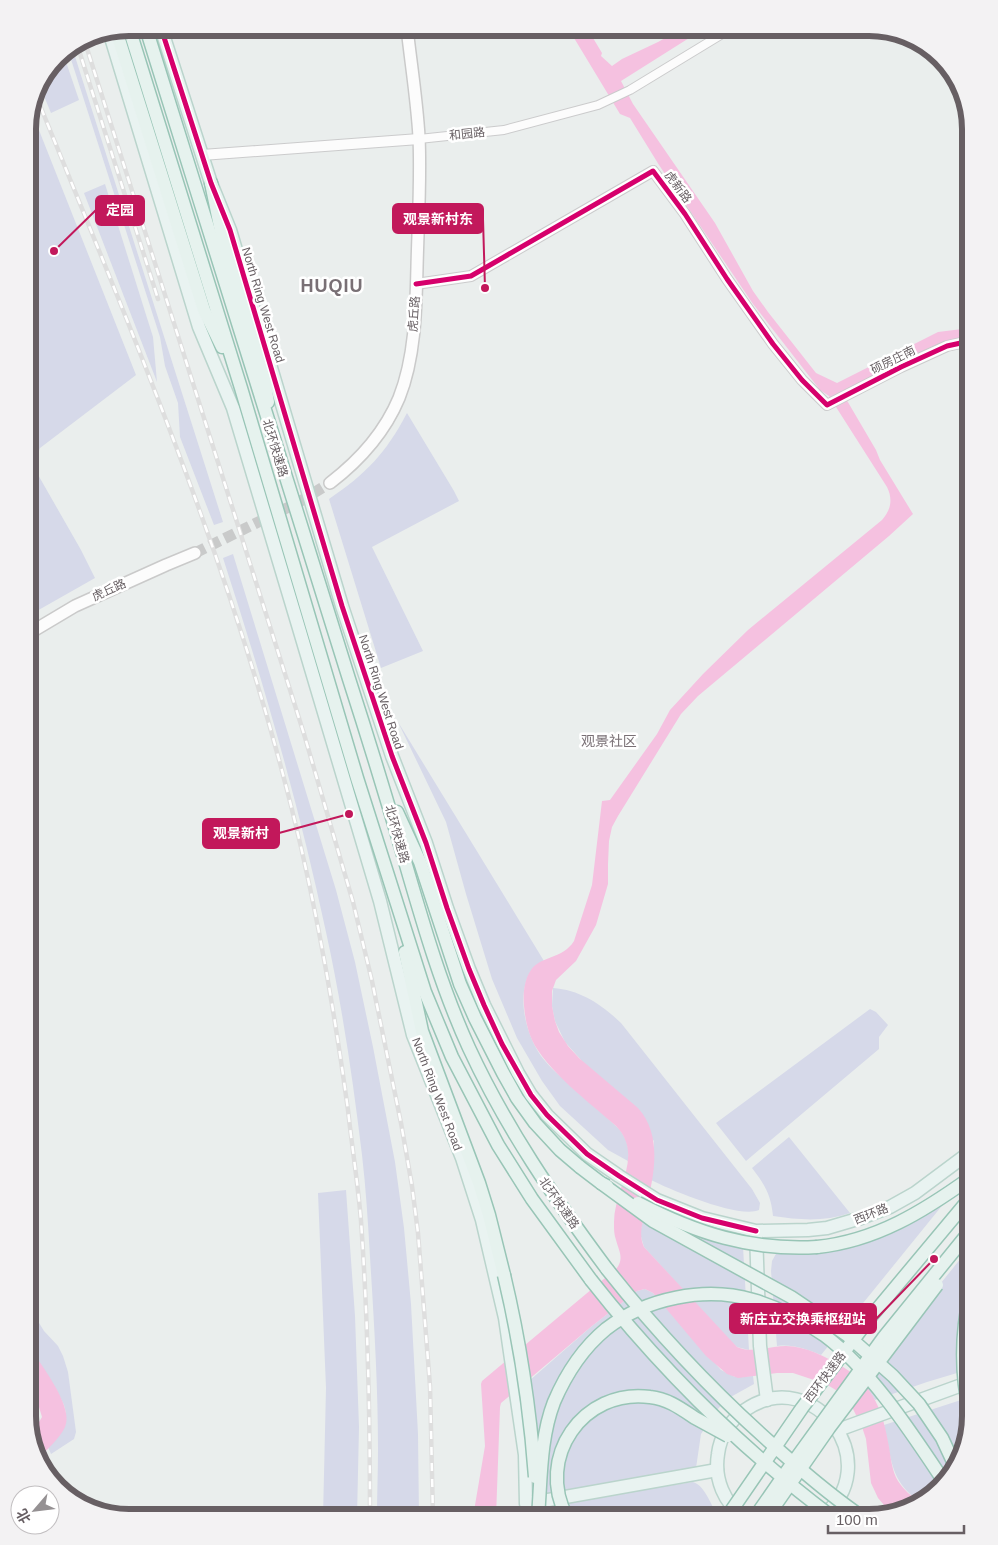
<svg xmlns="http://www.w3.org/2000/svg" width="998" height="1545" viewBox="0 0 998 1545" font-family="Helvetica,'Noto Sans SC',sans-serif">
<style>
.green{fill:#d6d9e9}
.water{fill:#f5c1e0}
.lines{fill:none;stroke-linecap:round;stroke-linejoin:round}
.secondary-tunnel{stroke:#c9caca;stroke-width:11;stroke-dasharray:11 5.5;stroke-linecap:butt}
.minor-casing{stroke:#cbcbcc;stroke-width:10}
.tertiary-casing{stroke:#cbcbcc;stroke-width:12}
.secondary-casing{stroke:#cacaca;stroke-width:14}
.primary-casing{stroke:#bad4cc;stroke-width:15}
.trunk-casing{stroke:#98c5b6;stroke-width:15}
.minor{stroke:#fcfcfc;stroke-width:8}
.tertiary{stroke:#fcfcfc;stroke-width:10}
.secondary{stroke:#fcfcfc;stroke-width:11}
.primary{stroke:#e9f3f1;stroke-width:12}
.trunk{stroke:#e6f2ee;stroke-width:12}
.rail-casing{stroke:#dedede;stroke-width:4.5}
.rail{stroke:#fff;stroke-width:2.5;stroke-dasharray:8;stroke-linecap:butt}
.trunk-bridge-casing{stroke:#98c5b6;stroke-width:15;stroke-linecap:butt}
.trunk-bridge{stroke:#e6f2ee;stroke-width:12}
.cycleway-casing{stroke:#fff;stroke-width:8}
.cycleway{stroke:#d6006c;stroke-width:5}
.labels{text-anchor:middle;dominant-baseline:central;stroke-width:5;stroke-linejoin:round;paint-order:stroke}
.street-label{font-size:12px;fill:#675f63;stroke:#fff}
.neighbourhood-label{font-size:14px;fill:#797075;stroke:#fff}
.district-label{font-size:18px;font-weight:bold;letter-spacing:1px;fill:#797075;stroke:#fff}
.rim{fill:none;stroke:#675f63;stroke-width:6}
.leader{fill:none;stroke:#c2185b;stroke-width:2}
.callout-dot{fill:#c2185b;stroke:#fff;stroke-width:2}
.callout{fill:#c2185b;stroke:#c2185b;stroke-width:2}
.callout-label{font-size:14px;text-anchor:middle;font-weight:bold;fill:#fff}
</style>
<rect width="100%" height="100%" fill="#eaeeed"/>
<g class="green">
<polygon points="72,47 223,522 214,525 180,437 178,403 165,366 160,337 68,50"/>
<polygon points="63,53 79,100 51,113 39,84 57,57"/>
<polygon points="31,110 136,375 40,448 33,466 81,550 95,578 28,616 28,122"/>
<polygon points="105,184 153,337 157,382 84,193"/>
<path d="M 407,413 L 454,491 L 459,501 L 372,547 L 423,651 L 381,668 L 329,499 C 366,474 386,453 407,413 Z"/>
<path d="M 233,554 L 336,890 L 355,962 L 373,1047 L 395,1162 L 404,1228 L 411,1304 L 418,1434 L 419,1517 L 377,1517 C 377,1494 378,1472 378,1449 C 378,1385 374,1321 370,1257 C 368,1223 366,1189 362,1155 C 353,1080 342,1005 326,932 C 299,805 263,681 223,558 Z"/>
<path d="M 398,722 L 544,961 C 530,967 527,976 524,991 C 521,1012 529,1039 541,1056 C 550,1068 561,1077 572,1086 C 588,1101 605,1115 620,1130 C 627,1140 630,1149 628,1161 L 608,1150 L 560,1106 L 542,1081 L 517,1038 L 492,979 L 466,894 L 446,822 Z"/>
<path d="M 553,988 C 581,990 602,1005 621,1023 L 752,1189 L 760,1203 L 759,1210 C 739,1219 671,1190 651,1180 L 654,1158 L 654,1141 L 565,1042 L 555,1021 L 552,1006 Z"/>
<polygon points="870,1009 876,1012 888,1025 879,1037 879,1049 746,1161 716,1123"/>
<path d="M 789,1137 L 850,1213 C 824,1222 800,1220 773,1216 C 771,1195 765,1185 752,1168 Z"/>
<polygon points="346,1190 355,1316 359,1427 357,1517 323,1517 326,1388 318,1193"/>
<path d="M 949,1197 L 821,1355 C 806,1349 793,1344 777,1346 L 771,1271 L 772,1261 L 777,1252 L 833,1247 Z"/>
<polygon points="645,1212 684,1231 743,1247 749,1350 737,1347 730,1341 644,1247 640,1233"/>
<polygon points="970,1247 970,1268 964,1291 957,1329 957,1373 927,1382 875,1400 862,1381"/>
<polygon points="645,1289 653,1293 721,1370 735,1377 753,1376 754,1384 727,1399 717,1410 701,1434 696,1468 543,1496 529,1381 592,1326 637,1291"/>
<polygon points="28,1305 44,1331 58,1346 63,1356 68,1372 76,1432 74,1439 51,1454 48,1447 59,1435 66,1422 66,1413 64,1405 56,1389 28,1345"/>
<path d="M 961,1400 L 968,1427 L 957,1467 L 920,1502 C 889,1480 892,1459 884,1425 Z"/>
<path d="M 693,1482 C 706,1486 711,1507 719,1517 L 544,1517 L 544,1505 Z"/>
</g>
<g class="water">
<path d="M 568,28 L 587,28 L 602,53 L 601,56 L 612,66 L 622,59 L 658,42 L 683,28 L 705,28 L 621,81 L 633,104 L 715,223 L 753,291 L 768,312 L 816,373 L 837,383 L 938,332 L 970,328 L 970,338 L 933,346 L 842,392 L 876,450 L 880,460 L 913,514 L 889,536 L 698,696 L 681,714 L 618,816 L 612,827 L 609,841 L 608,864 L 608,884 L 596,925 L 576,961 L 556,980 L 552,991 L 552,1006 L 555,1021 L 559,1032 L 568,1046 L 579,1058 L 638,1108 C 663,1136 654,1175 646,1209 C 643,1223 638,1233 644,1247 L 737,1347 C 752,1354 770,1346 786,1346 C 806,1346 826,1357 843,1367 C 875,1387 883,1412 889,1447 C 891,1459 892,1471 898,1481 C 904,1490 911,1496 920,1502 L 914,1507 L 890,1512 L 878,1498 L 871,1483 L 866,1439 L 862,1427 L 852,1407 L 839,1392 L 826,1384 L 793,1373 L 777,1373 L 738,1378 L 727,1374 L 706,1356 L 653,1293 L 645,1289 L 637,1291 L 592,1326 L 501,1403 L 500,1407 L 496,1517 L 473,1517 L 485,1446 L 481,1384 L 482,1381 L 617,1268 C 624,1258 619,1251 616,1240 C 614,1235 614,1229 614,1224 C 613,1190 645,1156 616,1126 C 590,1103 546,1070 532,1040 C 527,1029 525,1017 524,1006 C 523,994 524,980 531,970 C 540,956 563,959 574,941 L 592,885 L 602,801 L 610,800 L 657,734 L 670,710 L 703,674 L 748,630 L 882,520 C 891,510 893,499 887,487 L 829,396 L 820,390 L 753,304 L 659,165 L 630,118 L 620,114 Z"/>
<path d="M 28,1345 C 39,1362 75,1407 65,1427 C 60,1438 46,1450 38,1460 L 32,1434 L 42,1417 L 39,1407 L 28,1390 Z"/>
</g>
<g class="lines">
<polyline class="secondary-tunnel" points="195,553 299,502 330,483"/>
<g class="minor-casing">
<polyline id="minor" points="419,139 504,130 598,105 630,90 732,28"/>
</g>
<g class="tertiary-casing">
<g id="tertiary">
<polyline points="202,155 419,139"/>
<polyline points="416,284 471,276 653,171 685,214 727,279 773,344 802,380 827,405 901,367 947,346 970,341"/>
<polyline points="526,1517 526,1504"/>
</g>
</g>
<g class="secondary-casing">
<g id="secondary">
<path d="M 330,483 C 360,460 384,434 399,398 C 415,358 416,310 417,267 C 418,224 421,180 419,137 C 417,101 411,64 407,28"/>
<polyline points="28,634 75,606 166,565 195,553"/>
</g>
</g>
<g class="primary-casing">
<g id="primary">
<polyline points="161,28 211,183 230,230 342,606 392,756 426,843 447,908 469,969 484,1005 518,1073 531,1095 547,1115 587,1154 619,1176 657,1200 702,1218 756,1231 808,1230 827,1228 861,1218 890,1207 915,1193 970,1152"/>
<polyline points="109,31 199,327 233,408 298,625 380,901 413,1035 462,1158 482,1220 505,1318 525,1455 526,1504 717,1470"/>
<polyline points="756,1233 760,1346 767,1400"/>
<polyline points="838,1430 970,1382"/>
<path d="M 744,1517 C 724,1503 714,1479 718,1454 C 720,1437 730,1420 745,1410 C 815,1362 889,1466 821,1517"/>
</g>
</g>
<g class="trunk-casing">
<g id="trunk">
<polyline points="129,28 241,388 357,778 425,992 452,1057 498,1145 532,1199 591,1280"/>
<path d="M 146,28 C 214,245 280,463 349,679 C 369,741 388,803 406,865 C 424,927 442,989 469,1048 C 506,1128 554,1198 607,1269"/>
<polyline points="116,30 204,310 222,347"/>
<polyline points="211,183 221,231 264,380 268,402"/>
<polyline points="397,812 420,862 460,984 475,1018 503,1073 517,1098 535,1123 560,1150 580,1167"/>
<polyline points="405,952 422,1031 479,1183 489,1215 504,1275"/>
<path d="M 817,1247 C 876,1241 924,1211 970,1178"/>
</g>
</g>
<use href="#minor" class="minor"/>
<use href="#tertiary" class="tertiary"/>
<use href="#secondary" class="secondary"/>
<use href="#primary" class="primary"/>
<use href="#trunk" class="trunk"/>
<g class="rail-casing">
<g id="rail">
<polyline points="84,39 304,734 353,902 372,981 401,1123 412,1186 418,1233 430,1386 433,1517"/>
<polyline points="77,44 158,299"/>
<path d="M 35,93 C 135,340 241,587 301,847 C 321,934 336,1022 348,1110 C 352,1147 358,1184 361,1221 C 368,1319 370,1418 370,1517"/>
</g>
</g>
<use href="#rail" class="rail"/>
<g class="trunk-bridge-casing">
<g id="trunk-bridge">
<polyline points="580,1167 601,1183 607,1186"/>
<polyline points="601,1183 653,1221 791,1297 834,1326 847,1335 893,1376 919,1404 942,1438 956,1468"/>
<path d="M 638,1203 C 696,1233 751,1251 817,1247"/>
<path d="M 607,1269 C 660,1336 718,1397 782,1453 C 808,1476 834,1498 862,1517"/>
<path d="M 504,1275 C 520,1342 530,1409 535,1477"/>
<path d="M 591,1280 C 661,1369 742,1449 832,1517"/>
<path d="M 970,1414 C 961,1375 961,1334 970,1295"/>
<path d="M 538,1517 C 541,1480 540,1438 554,1402 C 566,1374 583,1348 606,1329 C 646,1298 705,1286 753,1300 C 778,1307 802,1320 824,1335 C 870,1369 911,1432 943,1480"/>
<path d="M 567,1517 C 535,1458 583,1388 650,1397 C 668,1399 680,1408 695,1418 C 706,1424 717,1430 728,1436"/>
<polyline points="727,1517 802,1408 869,1319 970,1198"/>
<polyline points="755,1517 787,1471 884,1337 970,1231"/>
<polyline points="767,1517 829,1428 937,1285"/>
</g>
</g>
<use href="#trunk-bridge" class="trunk-bridge"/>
<g class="cycleway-casing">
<g id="cycleway">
<polyline points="161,28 211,183 230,230 342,606 392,756 426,843 447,908 469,969 484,1005 502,1044 531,1095 547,1115 587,1154 619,1176 657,1200 702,1218 756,1231"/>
<polyline points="416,284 471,276 653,171 685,214 727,279 773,344 802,380 827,405 901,367 947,346 970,341"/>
</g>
</g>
<use href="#cycleway" class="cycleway"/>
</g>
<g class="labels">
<g class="street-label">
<text transform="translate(467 134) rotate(-6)">和园路</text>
<text transform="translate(678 187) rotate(53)">虎新路</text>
<text transform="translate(263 305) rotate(73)">North Ring West Road</text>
<text transform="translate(414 314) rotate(-86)">虎丘路</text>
<text transform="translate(893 360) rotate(-26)">硕房庄南</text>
<text transform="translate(275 448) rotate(73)">北环快速路</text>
<text transform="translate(109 590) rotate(-24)">虎丘路</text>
<text transform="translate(381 692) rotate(72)">North Ring West Road</text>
<text transform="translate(397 834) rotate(74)">北环快速路</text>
<text transform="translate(437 1094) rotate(69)">North Ring West Road</text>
<text transform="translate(559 1203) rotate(55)">北环快速路</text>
<text transform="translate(871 1214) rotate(-21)">西环路</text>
<text transform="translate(825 1377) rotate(-53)">西环快速路</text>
</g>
<g class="neighbourhood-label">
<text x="609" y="741">观景社区</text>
</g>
<g class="district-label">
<text x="332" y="286">HUQIU</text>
</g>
</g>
<path d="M0 0H998V1545H0ZM129 36H869A93 93 0 0 1 962 129V1416A93 93 0 0 1 869 1509H129A93 93 0 0 1 36 1416V129A93 93 0 0 1 129 36Z" fill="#f3f2f3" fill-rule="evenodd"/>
<path class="rim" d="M129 36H869A93 93 0 0 1 962 129V1416A93 93 0 0 1 869 1509H129A93 93 0 0 1 36 1416V129A93 93 0 0 1 129 36Z"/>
<path class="leader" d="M54 251L96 210M485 288L483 219M349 814L279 833M934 1259L876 1319"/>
<g class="callout-dot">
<circle cx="54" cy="251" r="5"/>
<circle cx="485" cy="288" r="5"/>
<circle cx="349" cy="814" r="5"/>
<circle cx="934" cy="1259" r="5"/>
</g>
<g class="callout">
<rect x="96" y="196" width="48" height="29" rx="5"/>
<rect x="393" y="204" width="90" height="29" rx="5"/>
<rect x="203" y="819" width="76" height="29" rx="5"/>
<rect x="730" y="1304" width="146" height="29" rx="5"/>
</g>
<g class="callout-label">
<text x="120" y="215">定园</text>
<text x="438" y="224">观景新村东</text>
<text x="241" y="838">观景新村</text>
<text x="803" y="1324">新庄立交换乘枢纽站</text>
</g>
<g transform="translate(35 1510) rotate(242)"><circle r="24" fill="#ffffff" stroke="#c2bfc1"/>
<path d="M0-4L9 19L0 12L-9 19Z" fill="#959193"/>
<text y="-8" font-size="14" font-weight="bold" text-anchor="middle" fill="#675f63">北</text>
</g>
<path d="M828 1525v8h136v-8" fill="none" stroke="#675f63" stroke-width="2.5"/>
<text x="836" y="1525" font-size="15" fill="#675f63" stroke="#ffffff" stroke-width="4" paint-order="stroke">100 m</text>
</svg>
